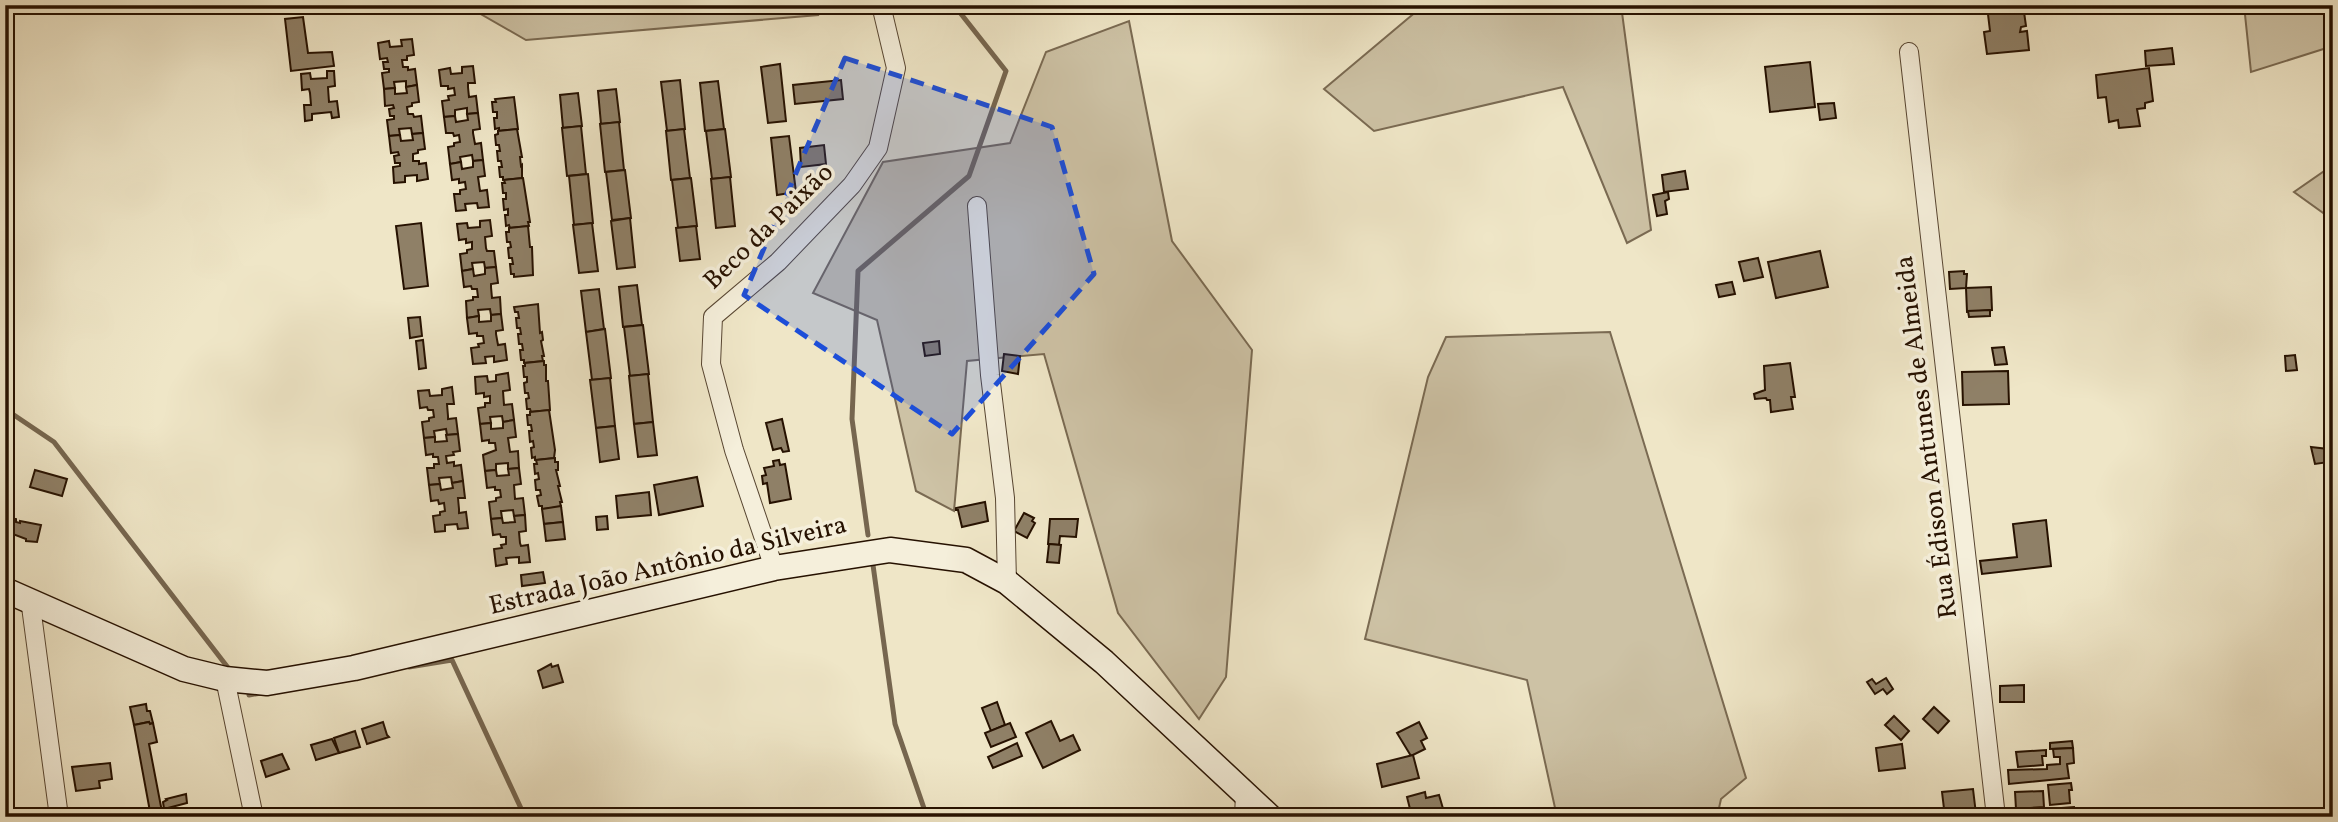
<svg xmlns="http://www.w3.org/2000/svg" width="2338" height="822" viewBox="0 0 2338 822" font-family="Vollkorn,serif">
<style>
.green{fill:#cdc2a5;stroke:#7a6a52;stroke-width:2}
.lines{fill:none;stroke-linecap:round;stroke-linejoin:round}
.stream{stroke:#76664f;stroke-width:5}
.building{fill:#8f8067;stroke:#261100;stroke-width:2}
.minor-casing{stroke:#584632;stroke-width:20}
.secondary-casing{stroke:#261100;stroke-width:27}
.minor{stroke:#f5efdb;stroke-width:18}
.secondary{stroke:#f5efdb;stroke-width:24}
.marked{fill:#1d4ed8;fill-opacity:0.2;stroke:#1d4ed8;stroke-width:5;stroke-dasharray:14 9;stroke-linejoin:round}
.labels{text-anchor:middle;dominant-baseline:central;stroke-width:7;stroke-linejoin:round;paint-order:stroke}
.street-label{font-size:26px;fill:#261100;stroke:#f5efdb}
</style>
<rect width="100%" height="100%" fill="#efe6c7"/>
<filter id="stains"><feTurbulence type="fractalNoise" baseFrequency=".00286" numOctaves="4"/><feColorMatrix values="0 0 0 0 .2 0 0 0 0 .09 0 0 0 0 .02 0 0 0 .5 -.17"/></filter>
<radialGradient id="worn" r=".72"><stop offset=".6" stop-color="#630" stop-opacity="0"/><stop offset="1" stop-color="#630" stop-opacity=".3"/></radialGradient>
<g class="green">
<polygon points="465,5 815,5 818,15 526,40"/>
<polygon points="1424,5 1621,5 1651,230 1627,243 1563,87 1374,131 1324,89"/>
<polygon points="2244,5 2333,5 2333,46 2251,72"/>
<polygon points="1129,21 1172,241 1252,350 1226,677 1199,719 1118,613 1044,354 967,361 954,511 916,491 877,320 813,293 883,162 1010,143 1046,52"/>
<polygon points="2333,165 2333,220 2294,192"/>
<polygon points="1610,332 1746,778 1721,799 1717,817 1557,817 1527,680 1365,639 1428,377 1446,337"/>
</g>
<g class="lines">
<g class="stream">
<polyline points="5,409 54,442 229,669"/>
<polyline points="868,535 852,419 858,271 969,176 1006,71 954,5"/>
<polyline points="873,565 895,724 927,817"/>
<polyline points="409,667 452,660 525,817"/>
<polyline points="249,695 261,693"/>
</g>
</g>
<g class="building">
<polygon points="2023,5 2026,26 2021,27 2020,32 2027,31 2029,50 1987,54 1984,32 1990,31 1987,6"/>
<polygon points="303,17 308,53 332,52 334,66 291,71 285,19"/>
<polygon points="412,39 414,55 407,56 407,60 402,60 403,67 408,67 408,70 415,69 417,85 406,87 406,81 394,82 395,88 384,89 382,73 389,72 389,69 384,69 383,62 388,62 387,58 380,59 378,43 389,41 390,47 402,46 401,40"/>
<polygon points="2172,48 2174,64 2146,66 2145,51"/>
<polygon points="1810,62 1815,107 1770,112 1765,67"/>
<polygon points="780,64 786,121 768,123 761,67"/>
<polygon points="473,66 475,83 468,83 468,87 469,97 476,96 478,113 467,114 467,108 455,110 455,116 444,117 442,101 449,100 448,96 455,95 454,88 448,89 448,86 441,86 439,70 450,68 451,74 462,73 462,67"/>
<polygon points="2149,68 2153,101 2145,103 2145,108 2137,109 2140,126 2119,128 2118,120 2109,122 2106,97 2098,98 2096,75"/>
<polygon points="327,71 334,71 335,86 328,87 329,102 337,101 339,117 332,118 331,112 312,114 312,120 305,121 304,105 311,105 310,93 309,89 302,90 301,74 310,73 311,79 327,78"/>
<polygon points="680,80 685,129 667,131 661,82"/>
<polygon points="841,80 843,99 795,104 793,85"/>
<polygon points="718,81 724,129 705,131 700,83"/>
<polygon points="417,85 419,102 412,103 412,106 407,107 408,114 413,114 414,117 421,116 423,133 412,134 411,128 399,129 400,135 389,136 387,120 394,119 394,116 390,116 389,109 394,108 393,105 385,106 384,89 395,88 395,94 407,93 406,87"/>
<polygon points="616,89 620,122 601,124 598,91"/>
<polygon points="578,93 582,126 563,128 560,95"/>
<polygon points="514,97 518,129 499,131 499,128 495,129 494,118 497,118 497,112 493,112 492,102 496,102 495,99"/>
<polygon points="1834,103 1836,118 1820,120 1818,104"/>
<polygon points="478,113 480,129 473,130 473,133 475,144 481,143 483,160 473,161 472,155 460,157 461,162 450,164 448,147 454,146 454,143 460,142 459,135 454,136 453,133 446,133 444,117 455,116 456,122 468,120 467,114"/>
<polygon points="619,122 624,170 605,172 600,124"/>
<polygon points="581,126 586,174 567,176 562,128"/>
<polygon points="517,129 522,157 520,157 521,166 522,165 522,178 503,180 503,177 500,177 499,167 502,167 501,161 498,161 497,151 500,151 499,145 496,145 495,135 498,134 498,131"/>
<polygon points="684,129 690,178 671,180 666,131"/>
<polygon points="725,129 731,177 712,179 706,131"/>
<polygon points="423,133 425,149 418,150 418,153 413,154 413,161 419,161 419,164 426,163 428,179 417,181 417,175 405,176 405,182 394,183 393,167 400,166 400,163 395,163 394,156 399,155 398,152 391,153 389,136 400,135 401,141 413,140 412,134"/>
<polygon points="789,136 796,192 777,195 771,138"/>
<polygon points="824,145 826,164 801,167 800,148"/>
<polygon points="483,160 485,176 478,177 480,191 487,190 489,207 478,208 477,203 465,204 466,210 456,211 454,194 460,194 460,190 466,189 465,182 459,183 459,179 452,180 450,164 461,162 462,169 473,167 473,161"/>
<polygon points="625,170 631,218 612,220 606,172"/>
<polygon points="1685,171 1688,189 1664,192 1662,175"/>
<polygon points="588,174 593,223 574,225 569,176"/>
<polygon points="730,177 735,226 716,228 711,179"/>
<polygon points="523,178 530,222 528,222 529,226 510,228 509,225 506,226 505,215 508,215 508,209 504,210 503,199 506,199 506,193 503,193 502,183 505,183 504,180"/>
<polygon points="691,178 697,226 678,228 672,180"/>
<polygon points="1668,192 1669,199 1665,201 1667,214 1657,216 1653,195"/>
<polygon points="630,218 635,267 617,269 611,221"/>
<polygon points="490,220 492,236 485,237 486,248 487,251 494,251 496,267 485,268 484,262 472,263 473,269 462,271 460,254 467,253 467,250 472,249 472,242 466,243 466,239 459,240 457,224 467,223 468,228 480,227 480,221"/>
<polygon points="421,223 428,286 404,289 396,226"/>
<polygon points="592,223 598,271 579,273 573,225"/>
<polygon points="528,226 530,247 532,247 533,275 514,277 514,274 511,274 510,264 513,264 512,258 509,258 508,248 511,247 510,242 507,242 506,232 509,232 509,228"/>
<polygon points="696,226 700,259 680,261 676,228"/>
<polygon points="1820,251 1828,287 1776,298 1768,262"/>
<polygon points="1758,258 1763,277 1744,281 1739,262"/>
<polygon points="496,267 498,283 491,284 491,287 492,298 500,297 501,314 491,315 490,309 478,310 479,316 467,318 466,301 473,300 473,297 478,297 477,289 472,289 471,286 464,287 462,271 473,269 474,276 485,274 485,268"/>
<polygon points="1964,271 1964,274 1967,274 1966,288 1950,289 1949,272"/>
<polygon points="1732,282 1735,294 1719,297 1716,285"/>
<polygon points="637,285 642,325 623,327 619,287"/>
<polygon points="1991,287 1992,310 1967,312 1966,288"/>
<polygon points="599,289 604,329 586,332 581,291"/>
<polygon points="538,304 540,333 542,332 543,340 541,341 544,356 542,356 543,361 524,363 524,360 521,360 520,350 523,350 522,344 519,344 518,334 521,334 520,328 517,328 516,318 519,318 518,312 515,312 514,307"/>
<polygon points="1990,310 1990,316 1969,317 1968,311"/>
<polygon points="501,314 503,330 496,331 496,334 498,345 505,344 507,360 494,362 494,356 485,357 486,363 473,364 471,348 479,347 478,344 484,343 483,336 477,336 477,333 469,334 467,318 479,316 479,322 491,321 491,315"/>
<polygon points="420,317 422,336 410,338 408,318"/>
<polygon points="643,325 649,374 630,376 624,327"/>
<polygon points="605,329 611,378 592,380 586,332"/>
<polygon points="423,340 426,368 419,369 416,341"/>
<polygon points="939,341 940,354 925,356 923,343"/>
<polygon points="2004,347 2007,364 1995,365 1992,348"/>
<polygon points="1004,354 1020,356 1018,374 1002,371"/>
<polygon points="2295,355 2297,370 2286,371 2285,356"/>
<polygon points="544,361 544,365 546,365 546,381 548,381 550,410 531,412 530,409 527,409 526,399 529,398 528,393 525,393 524,383 527,382 527,377 524,377 523,366 525,366 525,363"/>
<polygon points="1790,363 1795,397 1791,397 1793,409 1771,412 1770,400 1767,400 1766,398 1755,399 1754,394 1765,390 1764,366"/>
<polygon points="2008,371 2009,404 1963,405 1962,372"/>
<polygon points="508,373 510,390 503,391 504,405 512,404 514,420 503,422 502,416 490,417 491,423 480,424 478,408 485,407 485,403 490,403 490,396 484,397 484,393 476,394 475,377 487,376 488,382 496,381 496,375"/>
<polygon points="648,374 653,422 634,424 629,376"/>
<polygon points="610,378 615,426 596,428 590,380"/>
<polygon points="452,387 454,404 447,404 448,416 448,419 456,418 458,434 447,435 446,429 434,431 435,437 424,438 422,422 429,421 429,418 434,417 433,410 428,410 427,407 420,408 418,391 429,390 430,396 442,395 442,389"/>
<polygon points="549,410 555,450 554,458 535,460 535,457 532,458 531,448 534,447 533,441 530,442 529,431 532,431 531,425 528,425 527,415 530,415 530,412"/>
<polygon points="782,419 789,451 783,452 781,448 773,450 766,423"/>
<polygon points="514,420 516,437 508,438 510,452 518,451 519,468 508,469 508,463 496,464 496,470 485,471 483,455 496,450 495,443 489,443 489,440 482,441 480,424 491,423 491,429 503,428 503,422"/>
<polygon points="653,422 657,455 638,457 634,424"/>
<polygon points="615,426 619,459 600,462 596,428"/>
<polygon points="458,434 460,451 453,452 454,455 446,456 447,463 454,462 454,466 461,465 463,481 452,483 451,477 439,478 440,484 429,485 427,468 434,468 434,464 439,464 438,457 433,457 433,454 426,455 424,438 435,437 435,442 447,441 446,435"/>
<polygon points="2311,447 2328,449 2329,462 2315,464"/>
<polygon points="555,458 555,462 558,462 558,470 556,470 560,486 558,486 562,502 560,502 561,507 542,509 542,506 539,506 537,496 541,495 540,490 536,490 535,480 539,479 538,473 535,474 534,464 537,464 536,460"/>
<polygon points="779,460 780,465 785,464 791,499 770,503 767,483 763,484 762,476 766,475 764,468 774,466 773,461"/>
<polygon points="519,468 521,484 514,485 515,499 523,498 525,515 514,516 513,510 503,511 501,511 502,518 491,519 489,502 496,501 496,498 501,497 500,490 495,490 495,487 487,488 485,471 496,470 497,476 509,475 508,469"/>
<polygon points="35,470 67,479 62,496 30,487"/>
<polygon points="697,477 703,506 659,515 654,485"/>
<polygon points="463,481 465,498 458,498 459,509 459,513 466,512 468,528 458,529 457,524 445,525 445,531 435,532 433,516 440,515 440,512 445,511 444,503 439,504 438,500 431,501 429,485 440,484 441,490 453,488 452,483"/>
<polygon points="649,492 651,515 618,518 616,496"/>
<polygon points="985,502 988,521 962,527 958,510 956,510 956,508"/>
<polygon points="561,506 563,522 544,524 542,509"/>
<polygon points="1024,513 1034,518 1032,521 1035,523 1027,538 1014,531"/>
<polygon points="525,515 526,531 519,532 520,543 521,546 528,545 530,562 519,563 519,557 506,558 507,564 496,566 494,549 502,548 501,545 506,544 506,537 501,537 500,534 493,535 491,519 502,518 503,523 515,522 514,516"/>
<polygon points="607,516 608,529 597,530 596,517"/>
<polygon points="9,518 16,519 16,522 20,523 20,521 41,525 37,542 26,541 26,539 10,533 12,527 6,525"/>
<polygon points="1050,519 1078,519 1076,537 1060,536 1059,545 1048,544"/>
<polygon points="2046,520 2051,566 1982,574 1980,561 2017,557 2013,524"/>
<polygon points="563,522 565,539 546,541 544,524"/>
<polygon points="1049,544 1061,545 1059,563 1047,562"/>
<polygon points="543,572 545,583 522,586 521,575"/>
<polygon points="551,664 552,667 558,665 563,682 543,688 538,671"/>
<polygon points="1886,678 1893,689 1887,694 1883,689 1875,694 1867,682 1872,679 1876,684"/>
<polygon points="2024,685 2024,702 2000,702 2000,686"/>
<polygon points="997,702 1005,725 991,731 982,708"/>
<polygon points="146,704 147,711 150,711 153,723 150,724 149,722 134,725 130,707"/>
<polygon points="1934,707 1949,721 1938,733 1923,719"/>
<polygon points="1894,716 1909,731 1901,740 1885,725"/>
<polygon points="1051,721 1060,741 1073,735 1080,750 1043,768 1026,733"/>
<polygon points="149,722 150,724 153,723 157,742 149,744 163,817 151,817 134,725"/>
<polygon points="383,722 387,735 389,737 367,744 362,729"/>
<polygon points="1419,722 1427,738 1421,741 1425,749 1411,756 1397,733"/>
<polygon points="1010,723 1016,737 991,747 985,733"/>
<polygon points="355,731 360,747 339,753 334,738"/>
<polygon points="332,739 339,753 316,760 311,745"/>
<polygon points="2072,741 2073,748 2050,749 2050,743"/>
<polygon points="1017,743 1022,756 993,768 988,757"/>
<polygon points="1902,744 1905,768 1879,771 1876,748"/>
<polygon points="2073,748 2074,763 2067,764 2069,778 2009,784 2008,770 2047,769 2047,765 2060,764 2060,757 2054,757 2053,749"/>
<polygon points="2046,750 2046,756 2042,756 2043,765 2018,767 2016,752"/>
<polygon points="282,754 289,769 266,777 261,761"/>
<polygon points="1413,755 1419,778 1382,787 1377,764"/>
<polygon points="110,763 112,779 99,781 100,788 76,791 72,767"/>
<polygon points="2071,783 2072,790 2069,790 2070,803 2050,805 2048,785"/>
<polygon points="1973,789 1976,814 1945,817 1942,792"/>
<polygon points="2043,791 2044,807 2016,809 2015,792"/>
<polygon points="1425,792 1426,798 1439,795 1444,812 1425,817 1412,817 1407,797"/>
<polygon points="186,794 187,803 164,809 163,802 167,800 166,799"/>
<polygon points="2074,807 2075,817 2036,817 2035,810"/>
</g>
<g class="lines">
<g class="minor-casing">
<g id="minor">
<polyline points="1909,52 1996,817"/>
<polyline points="977,206 990,375 1005,498 1007,582"/>
<polyline points="774,568 734,450 711,364 713,317 778,262 852,185 878,148 896,68 881,5"/>
<polyline points="30,599 59,817"/>
<polyline points="225,679 254,817"/>
<polyline points="1244,817 1245,794"/>
</g>
</g>
<g class="secondary-casing">
<polyline id="secondary" points="5,590 184,669 225,679 267,683 354,668 774,568 890,550 966,560 1007,582 1104,662 1270,817"/>
</g>
<use href="#minor" class="minor"/>
<use href="#secondary" class="secondary"/>
</g>
<path class="marked" d="M 845,58 L 1052,127 L 1094,274 L 952,434 L 744,295 Z"/>
<g class="labels">
<g class="street-label">
<text transform="translate(769 227) rotate(-44)">Beco da Paixão</text>
<text transform="translate(1927 437) rotate(-97)">Rua Édison Antunes de Almeida</text>
<text transform="translate(668 566) rotate(-13)">Estrada João Antônio da Silveira</text>
</g>
</g>
<rect width="2338" height="822" fill="none" stroke="#efe6c7" stroke-width="28"/>
<rect x="7" y="7" width="2324" height="808" fill="none" stroke="#261100" stroke-width="3.5"/>
<rect x="14" y="14" width="2310" height="794" fill="none" stroke="#261100" stroke-width="2"/>
<rect width="100%" height="100%" filter="url(#stains)"/>
<rect width="100%" height="100%" fill="url(#worn)"/>
</svg>
